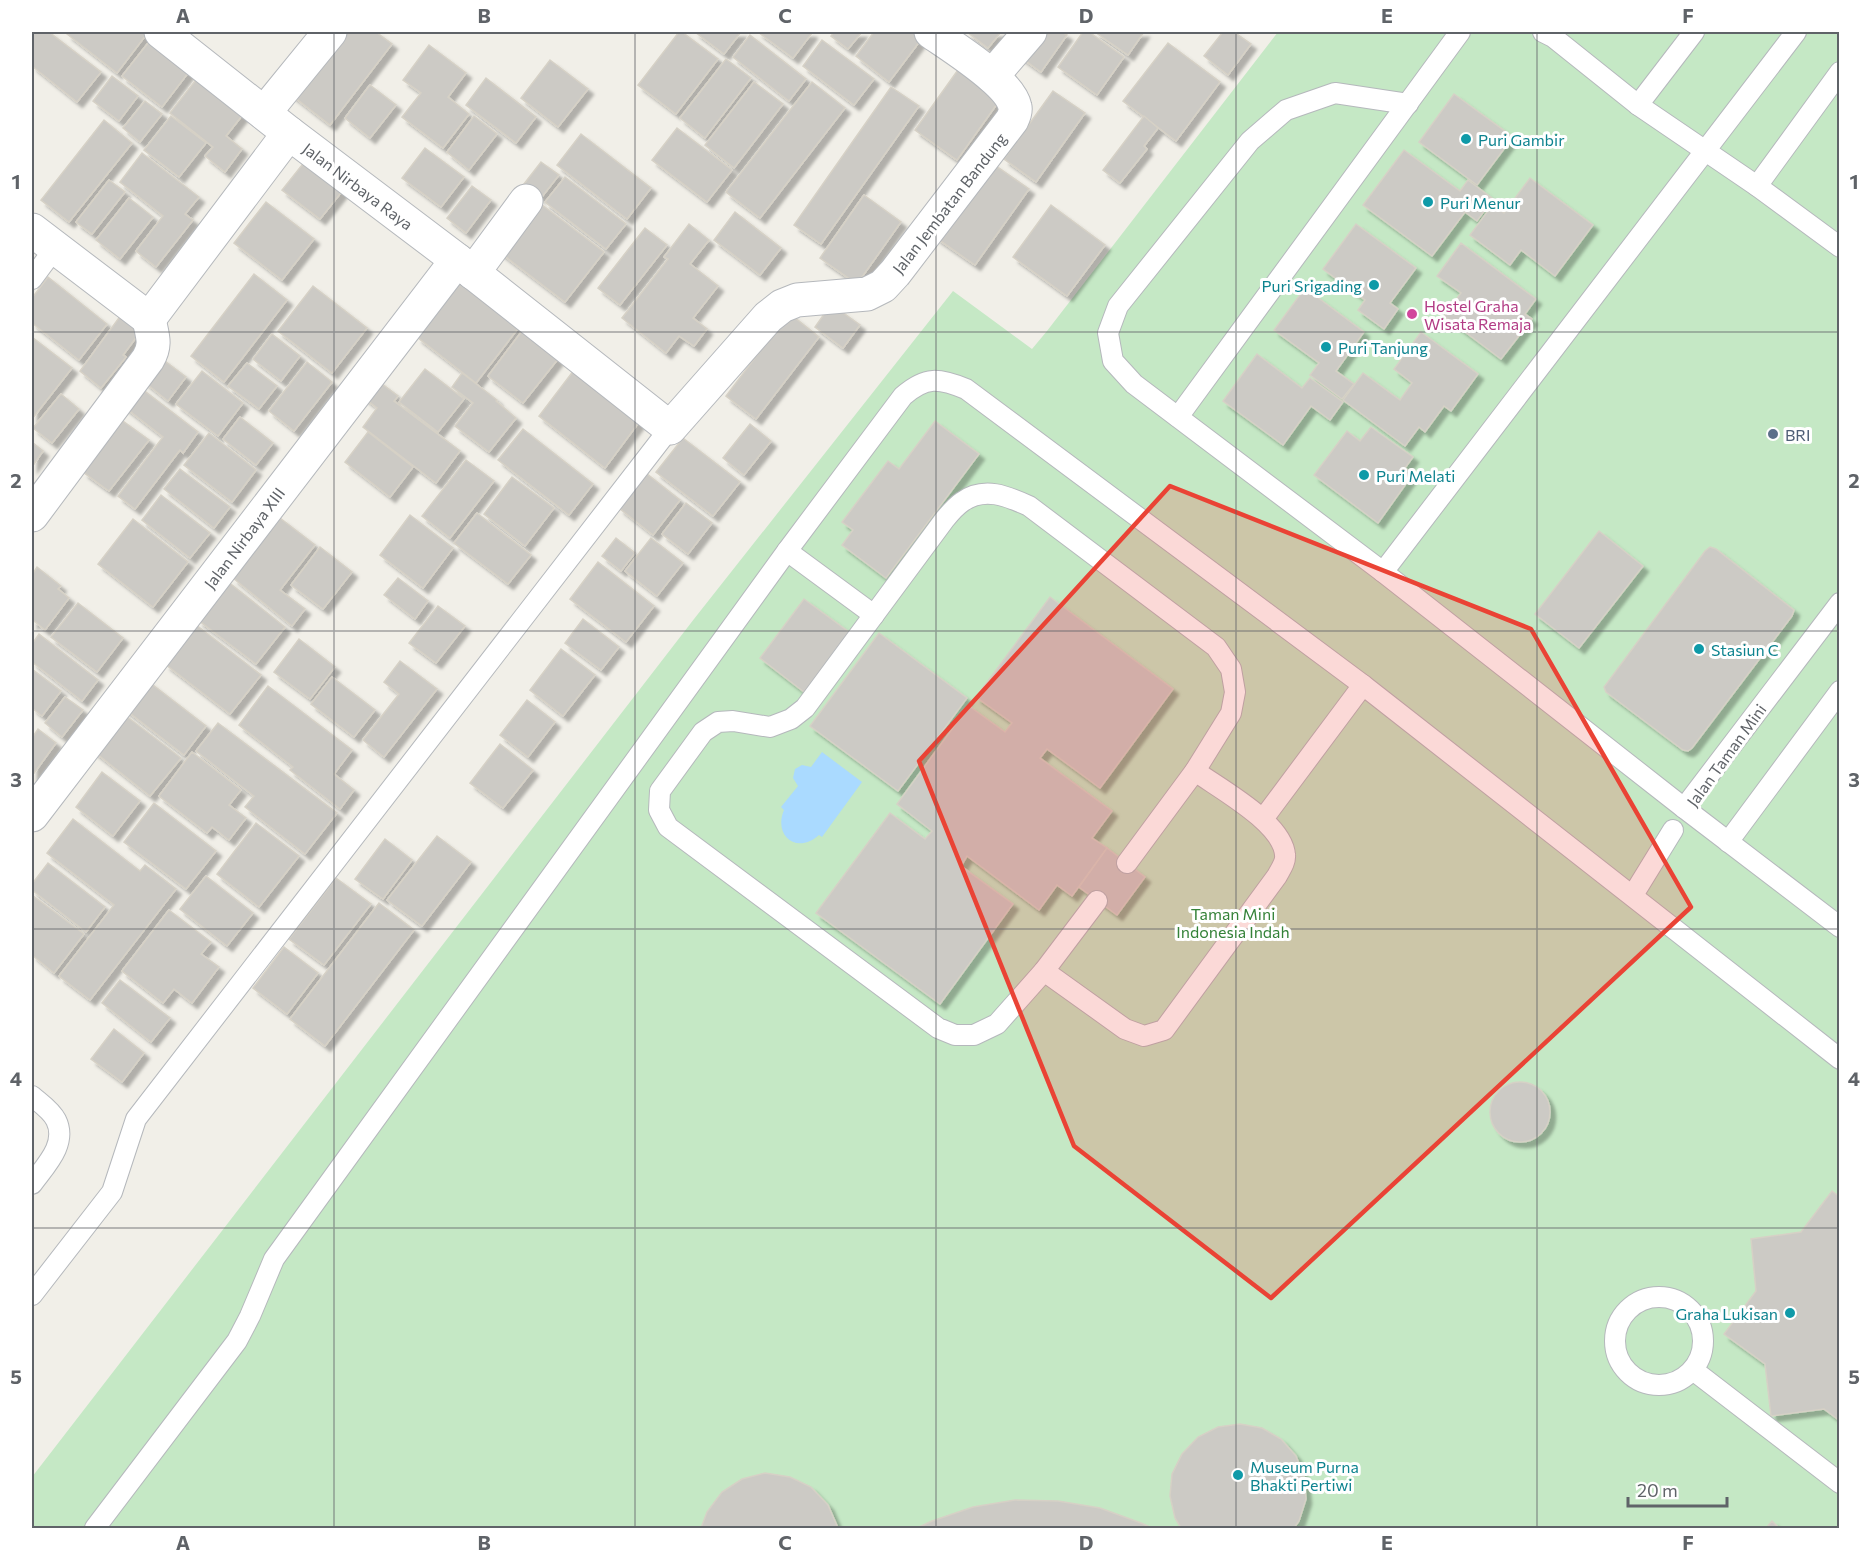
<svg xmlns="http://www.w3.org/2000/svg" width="1871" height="1560" viewBox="0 0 1871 1560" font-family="Commissioner,sans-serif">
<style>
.green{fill:#c5e8c5}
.water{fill:#aadaff}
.building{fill:#cccac5;stroke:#d6d1c6;stroke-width:1.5;filter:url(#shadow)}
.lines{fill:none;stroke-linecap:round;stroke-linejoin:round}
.service-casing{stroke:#b5b8bc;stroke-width:22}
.minor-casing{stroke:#b5b8bc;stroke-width:35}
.service{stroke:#fff;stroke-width:20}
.minor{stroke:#fff;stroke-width:33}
.marked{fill:#ea4335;fill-opacity:0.2;stroke:#ea4335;stroke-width:4.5;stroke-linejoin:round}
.grid{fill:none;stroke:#5f6368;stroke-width:1.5;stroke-opacity:0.55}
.culture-dot{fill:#0f9aa8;stroke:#fff;stroke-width:2}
.hotel-dot{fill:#d1479c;stroke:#fff;stroke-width:2}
.service-dot{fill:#5c6f8a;stroke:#fff;stroke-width:2}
.labels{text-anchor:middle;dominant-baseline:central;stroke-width:6;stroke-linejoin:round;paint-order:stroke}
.culture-label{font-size:16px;fill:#0d838f;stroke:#fff;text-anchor:start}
.street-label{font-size:16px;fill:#5f6368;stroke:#fff}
.hotel-label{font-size:16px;fill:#b23c85;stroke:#fff;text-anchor:start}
.service-label{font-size:16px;fill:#4e5e75;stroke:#fff;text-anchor:start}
.park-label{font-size:16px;fill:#348238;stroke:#fff}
.neatline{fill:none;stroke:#5f6368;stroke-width:2}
.grid-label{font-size:20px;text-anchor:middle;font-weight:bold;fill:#5f6368}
</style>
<defs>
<filter id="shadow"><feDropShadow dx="5.5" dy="5.5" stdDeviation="1.5" flood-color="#0004"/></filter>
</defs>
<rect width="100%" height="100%" fill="#f1efe8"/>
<polygon class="green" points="1278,32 1839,32 1839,1528 32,1528 32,1477 694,619 953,291 1032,349 1047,331"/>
<path class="water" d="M 822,752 L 862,782 L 822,837 L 819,835 C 797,855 773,836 784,810 L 781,807 L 798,786 L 793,778 L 795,769 L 802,765 L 811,767 Z"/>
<g class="building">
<polygon points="32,32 49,32 101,72 77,102 32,66"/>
<polygon points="69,32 142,32 146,35 117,73 67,34"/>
<polygon points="337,32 376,32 392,44 330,125 289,93"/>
<polygon points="679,32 682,32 718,59 676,114 638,85"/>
<polygon points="695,32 741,32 724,54"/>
<polygon points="758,32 810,32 812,33 793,58"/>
<polygon points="834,32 862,32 848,49 831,36"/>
<polygon points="874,32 916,32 923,37 889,82 856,56"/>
<polygon points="967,32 1001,32 988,48"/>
<polygon points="1033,32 1062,32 1067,35 1041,72 1015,53"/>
<polygon points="1083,32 1089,32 1124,57 1097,95 1058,67"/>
<polygon points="1095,32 1144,32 1128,55"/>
<polygon points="1223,32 1234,32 1251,44 1228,75 1204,56"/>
<polygon points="156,33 195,64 162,107 122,76"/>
<polygon points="750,35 806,79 789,101 733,57"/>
<polygon points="822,40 874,79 854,105 803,66"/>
<polygon points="1168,43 1220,82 1176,141 1123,101"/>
<polygon points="429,45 466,73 448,97 469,114 443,148 402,117 421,93 403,80"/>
<polygon points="726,59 751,78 705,138 680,118"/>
<polygon points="550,60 588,89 558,127 521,98"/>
<polygon points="960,67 1002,97 957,160 915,130"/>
<polygon points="112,76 138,96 119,121 93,101"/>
<polygon points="199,76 245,112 226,136 242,149 225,172 205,156 213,147 170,113"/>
<polygon points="486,78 536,117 516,143 466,105"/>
<polygon points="754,82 783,104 734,168 705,145"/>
<polygon points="812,82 845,108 760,218 726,192"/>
<polygon points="370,85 396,105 370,138 345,118"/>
<polygon points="891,87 919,106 821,244 794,225"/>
<polygon points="1053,91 1085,113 1036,182 1004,159"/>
<polygon points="1454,94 1513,137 1477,185 1419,142"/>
<polygon points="145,101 162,114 140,142 123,128"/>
<polygon points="171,116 206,143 179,177 144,150"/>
<polygon points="474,116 497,134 469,170 447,152"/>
<polygon points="1144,116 1158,128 1144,146 1147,149 1120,183 1103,170"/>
<polygon points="104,120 132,143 69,222 41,200"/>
<polygon points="677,128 732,170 707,202 652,160"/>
<polygon points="581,134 651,188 627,219 557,165"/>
<polygon points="425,148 464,177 441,207 402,178"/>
<polygon points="1404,150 1460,191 1468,180 1493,199 1477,221 1465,212 1432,256 1363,205"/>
<polygon points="142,153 199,197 185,214 193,220 156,267 136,251 163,216 120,182"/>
<polygon points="310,155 348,184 320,219 282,190"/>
<polygon points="989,161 1029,189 975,265 935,237"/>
<polygon points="541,162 559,175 541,198 524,184"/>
<polygon points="565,177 626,224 606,249 545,202"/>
<polygon points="1530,178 1593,225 1555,276 1521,250 1510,265 1470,235 1493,204 1504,213"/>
<polygon points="109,180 125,192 92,234 76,222"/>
<polygon points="472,186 491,200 466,233 447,218"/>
<polygon points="864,195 901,222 857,284 820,258"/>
<polygon points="129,198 153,217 120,259 96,240"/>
<polygon points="537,201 604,252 565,302 498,251"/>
<polygon points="266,202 314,239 282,280 234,243"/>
<polygon points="1051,205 1105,245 1067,296 1013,257"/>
<polygon points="735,212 781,248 760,275 714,240"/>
<polygon points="689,224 709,240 690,264 718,286 693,318 707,329 694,346 679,336 666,353 622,318 668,259 664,257"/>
<polygon points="1356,224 1416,268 1390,303 1398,309 1384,329 1358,310 1365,300 1323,269"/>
<polygon points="645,228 667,245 620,305 598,288"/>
<polygon points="1461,243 1536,299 1525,314 1532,319 1501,359 1444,316 1461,293 1437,276"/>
<polygon points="254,274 287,300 224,382 191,356"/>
<polygon points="48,277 107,324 79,360 32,323 32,298"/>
<polygon points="461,281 520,326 476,383 417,337"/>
<polygon points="313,286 367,328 332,373 278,331"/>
<polygon points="1305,288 1364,332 1336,371 1354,384 1342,399 1310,375 1319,363 1274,330"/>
<polygon points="831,304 860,325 843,348 815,327"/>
<polygon points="789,313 819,337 756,419 726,396"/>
<polygon points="121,315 141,331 123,355 126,357 101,388 80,371"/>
<polygon points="522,331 558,359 523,403 488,376"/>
<polygon points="1421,332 1478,374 1451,411 1444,406 1425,432 1419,427 1405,446 1343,400 1363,373 1400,400 1412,383 1394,369"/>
<polygon points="272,334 300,356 281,381 253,359"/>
<polygon points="32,337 72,368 32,419"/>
<polygon points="1257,354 1302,388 1310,378 1343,402 1330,420 1311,406 1283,445 1223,401"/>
<polygon points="161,358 186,377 168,401 143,381"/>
<polygon points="307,362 332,382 294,431 269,411"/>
<polygon points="247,363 277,386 259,409 228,386"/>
<polygon points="425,369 464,399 438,432 399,402"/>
<polygon points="574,370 640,421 605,468 539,416"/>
<polygon points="202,371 243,403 218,436 176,404"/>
<polygon points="462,373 497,400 496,401 516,418 489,452 455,426 473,403 452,387"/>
<polygon points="373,377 398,396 394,401 460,451 436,483 363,427 377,408 359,394"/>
<polygon points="133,382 198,432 183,453 180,450 135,509 118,496 163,437 118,402"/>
<polygon points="61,394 79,409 52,443 33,428"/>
<polygon points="240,417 273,443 256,465 223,439"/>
<polygon points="123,421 149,440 109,491 83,472"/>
<polygon points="935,421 979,454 886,578 842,545 853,530 842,522 888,461 899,469"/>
<polygon points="750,424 771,441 744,475 723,458"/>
<polygon points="1371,427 1413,457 1405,468 1413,474 1378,523 1314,475 1347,431 1360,441"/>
<polygon points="523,429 593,484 569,515 498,460"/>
<polygon points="368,432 413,467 390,497 345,462"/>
<polygon points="209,433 256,470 232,502 184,465"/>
<polygon points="683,438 740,482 713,516 656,472"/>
<polygon points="32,442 43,451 32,467"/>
<polygon points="466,460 494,481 450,538 422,516"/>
<polygon points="180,469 230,507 214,528 164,489"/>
<polygon points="646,473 680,500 653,535 619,508"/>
<polygon points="512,477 554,508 525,546 484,514"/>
<polygon points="161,495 210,533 190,558 142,520"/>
<polygon points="686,503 712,523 688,554 662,534"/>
<polygon points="477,513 531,555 508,584 454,543"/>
<polygon points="410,515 453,548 423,588 380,555"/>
<polygon points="280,518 315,545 280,590 305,609 292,626 233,578"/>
<polygon points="133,519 188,562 153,607 98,564"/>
<polygon points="1599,531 1643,566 1579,648 1535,614"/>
<polygon points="616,538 635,553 621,571 602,556"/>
<polygon points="651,538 683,563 657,596 625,571"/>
<polygon points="320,547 352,572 323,609 291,585"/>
<polygon points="1710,547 1716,549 1794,610 1792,616 1692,748 1688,751 1683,750 1606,692 1604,687 1705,551"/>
<polygon points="598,562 654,606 626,642 570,599"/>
<polygon points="37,567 61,586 58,589 69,598 45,630 34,621 32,624 32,575"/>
<polygon points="398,578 428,601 415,619 384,595"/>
<polygon points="227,581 285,627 256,664 198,620"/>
<polygon points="1050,597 1173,689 1100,788 1047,749 1040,758 1112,811 1092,838 1107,848 1072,896 1057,885 1039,910 967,856 961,866 1013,904 940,1004 816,913 890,813 925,839 932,831 897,804 969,706 1005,732 1012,723 976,697"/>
<polygon points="804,599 849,632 804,692 760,658"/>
<polygon points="78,603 123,638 97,672 51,637"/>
<polygon points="438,606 465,626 436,663 409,643"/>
<polygon points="583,619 619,647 601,670 565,643"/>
<polygon points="195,624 261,675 230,714 165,664"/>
<polygon points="879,633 967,698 898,791 810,726"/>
<polygon points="39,634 98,680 82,701 32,662 32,644"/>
<polygon points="299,639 335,667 310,699 274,672"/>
<polygon points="561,649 595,675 563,716 530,690"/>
<polygon points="400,661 437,689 384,757 363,740 399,694 384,682"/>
<polygon points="32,669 61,691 42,716 32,708"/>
<polygon points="332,677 375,710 354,737 311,704"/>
<polygon points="144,678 206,726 184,755 122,707"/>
<polygon points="268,686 352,750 334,774 354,790 340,809 290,770 293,767 239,725"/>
<polygon points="65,697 83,710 62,737 45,723"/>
<polygon points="527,700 555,722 528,757 500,735"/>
<polygon points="121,712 181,758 150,796 92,750"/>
<polygon points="218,723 337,813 305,854 245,807 254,796 196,751"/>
<polygon points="38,729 56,743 32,776 32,738"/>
<polygon points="500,744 533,770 503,808 470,783"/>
<polygon points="192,752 241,790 229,805 246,818 229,840 212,827 207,833 159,796"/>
<polygon points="102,772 140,801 113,836 76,807"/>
<polygon points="154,803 216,851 186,889 124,842"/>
<polygon points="73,819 140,871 145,865 176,889 90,1000 59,976 114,905 47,853"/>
<polygon points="256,823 299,856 259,907 217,874"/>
<polygon points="437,836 471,862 422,926 387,900"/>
<polygon points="385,839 412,860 383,899 355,879"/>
<polygon points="1107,848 1145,877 1117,915 1079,887"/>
<polygon points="48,863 105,907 86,932 32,890 32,884"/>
<polygon points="206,876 253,913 227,946 180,909"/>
<polygon points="336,878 371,904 324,965 289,939"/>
<polygon points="32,895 84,934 54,973 32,955"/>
<polygon points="379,903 414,930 325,1046 290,1019"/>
<polygon points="169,910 211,942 201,954 219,967 192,1003 174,989 163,1003 122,971"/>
<polygon points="284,947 318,973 287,1014 253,988"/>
<polygon points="120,980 170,1018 151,1042 102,1003"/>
<polygon points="114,1029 144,1053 122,1082 91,1059"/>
<circle cx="1520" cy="1112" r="30"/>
<polygon points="1832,1191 1840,1197 1840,1421 1824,1409 1771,1416 1765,1364 1724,1334 1756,1291 1751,1239 1801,1232"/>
<polygon points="1240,1424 1262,1428 1281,1439 1296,1456 1304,1477 1306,1499 1299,1521 1294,1528 1181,1528 1175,1518 1170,1496 1172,1474 1182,1454 1198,1437 1218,1427"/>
<polygon points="765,1473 790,1477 811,1487 828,1505 838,1528 701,1528 707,1512 722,1492 742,1479"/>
<polygon points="1015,1500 1058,1501 1100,1508 1141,1523 1152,1528 917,1528 932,1521 973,1507"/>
<polygon points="1772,1521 1778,1527 1788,1527 1788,1528 1759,1528 1766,1528"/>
</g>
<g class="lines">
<g class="service-casing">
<g id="service">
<polyline points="1543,32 1553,37 1638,105 1757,186 1840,247"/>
<polyline points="1408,104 1335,93 1286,110 1250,141 1118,306 1108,333 1113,361 1134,384 1383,572 1684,808 1840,927"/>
<polyline points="1638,105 1694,32"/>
<polyline points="1757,186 1840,72"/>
<polyline points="32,279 55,248"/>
<polyline points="1178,417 1460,32"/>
<polyline points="787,551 874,615"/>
<polyline points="1383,572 1796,32"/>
<polyline points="1684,808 1840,603"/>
<polyline points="1263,819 1363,685"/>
<polyline points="1728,842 1840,691"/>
<polyline points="1633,895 1673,830"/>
<path d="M 1097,901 L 1044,971 L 997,1024 L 974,1035 L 955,1035 L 938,1028 L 668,827 L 659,810 L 660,791 L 703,732 L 718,722 L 733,721 L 770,727 L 791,719 L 805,708 L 945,519 C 950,513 956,506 962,502 C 984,486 1007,496 1029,506 L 1216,647 L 1231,669 L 1235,692 L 1231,713 L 1195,771 L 1127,863"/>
<path d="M 1044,971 L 1125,1029 L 1144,1036 L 1164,1030 L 1277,876 C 1280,870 1286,862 1285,855 C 1283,823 1220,789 1195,771"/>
<path d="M 32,1096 C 40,1103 51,1110 56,1120 C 68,1144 45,1166 32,1184"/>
<polyline points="32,1295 112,1192 136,1119 670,428"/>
<circle cx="1659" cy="1341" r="44"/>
<polyline points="1693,1370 1840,1483"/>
<path d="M 95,1528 L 237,1341 L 250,1316 L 274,1259 L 787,551 L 903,396 C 926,376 939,378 966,389 L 1363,685 L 1840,1059"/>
</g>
</g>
<g class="minor-casing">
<g id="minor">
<polyline points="161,32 289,133"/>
<polyline points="992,76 1030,32"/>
<polyline points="264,113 330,32"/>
<path d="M 32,230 L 149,319 L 289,133 L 457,260 L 670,428 L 768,317 L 782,306 L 797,300 L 867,294 L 883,286 L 895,273 L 1012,120 C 1014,116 1016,111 1015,107 C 1010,82 951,46 931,32"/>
<polyline points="473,273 526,201"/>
<path d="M 32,515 L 148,359 C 157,344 152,335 149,319"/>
<polyline points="32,815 457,260"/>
</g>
</g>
<use href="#service" class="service"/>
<use href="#minor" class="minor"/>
</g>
<path class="marked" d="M 1170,486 L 1531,629 L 1691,907 L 1271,1298 L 1074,1146 L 919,761 Z"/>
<path class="grid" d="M 334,32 L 334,1528M 635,32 L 635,1528M 936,32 L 936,1528M 1236,32 L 1236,1528M 1537,32 L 1537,1528M 32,332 L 1840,332M 32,631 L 1840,631M 32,929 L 1840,929M 32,1228 L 1840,1228"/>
<g class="culture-dot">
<circle cx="1466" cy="139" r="6"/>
<circle cx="1428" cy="202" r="6"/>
<circle cx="1374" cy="285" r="6"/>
<circle cx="1326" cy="347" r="6"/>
<circle cx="1364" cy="475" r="6"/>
<circle cx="1699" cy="649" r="6"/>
<circle cx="1790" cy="1313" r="6"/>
<circle cx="1238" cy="1475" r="6"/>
</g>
<circle class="hotel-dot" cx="1412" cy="314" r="6"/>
<circle class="service-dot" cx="1773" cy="434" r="6"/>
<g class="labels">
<g class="culture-label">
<text x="1478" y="139">Puri Gambir</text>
<text x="1440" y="202">Puri Menur</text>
<text x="1362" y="285" text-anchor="end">Puri Srigading</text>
<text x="1338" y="347">Puri Tanjung</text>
<text x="1376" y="475">Puri Melati</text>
<text x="1711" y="649">Stasiun C</text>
<text x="1778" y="1313" text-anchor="end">Graha Lukisan</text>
<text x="1250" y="1466">Museum Purna<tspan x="1250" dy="18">Bhakti Pertiwi</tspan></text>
</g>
<g class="street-label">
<text transform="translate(358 186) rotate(37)">Jalan Nirbaya Raya</text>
<text transform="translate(949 203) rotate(-52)">Jalan Jembatan Bandung</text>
<text transform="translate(244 538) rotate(-53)">Jalan Nirbaya XIII</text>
<text transform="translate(1726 755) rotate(-54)">Jalan Taman Mini</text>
</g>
<g class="hotel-label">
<text x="1424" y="305">Hostel Graha<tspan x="1424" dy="18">Wisata Remaja</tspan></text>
</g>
<g class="service-label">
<text x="1785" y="434">BRI</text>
</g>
<g class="park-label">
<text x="1233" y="913">Taman Mini<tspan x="1233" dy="18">Indonesia Indah</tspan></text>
</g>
</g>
<rect width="1871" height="1560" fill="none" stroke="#ffffff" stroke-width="66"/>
<path d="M1628 1497v9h99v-9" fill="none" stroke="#5f6368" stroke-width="3"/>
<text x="1637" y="1497" font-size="18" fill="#5f6368" stroke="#ffffff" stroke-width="4.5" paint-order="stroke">20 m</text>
<rect x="33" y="33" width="1805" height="1494" class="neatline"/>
<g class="grid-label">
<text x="183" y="23">A</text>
<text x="484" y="23">B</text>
<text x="785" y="23">C</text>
<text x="1086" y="23">D</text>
<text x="1387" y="23">E</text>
<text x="1688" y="23">F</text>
<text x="16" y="189">1</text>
<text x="1854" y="189">1</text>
<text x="16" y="488">2</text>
<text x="1854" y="488">2</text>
<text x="16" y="787">3</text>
<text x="1854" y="787">3</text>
<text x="16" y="1086">4</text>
<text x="1854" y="1086">4</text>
<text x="16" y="1384">5</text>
<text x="1854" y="1384">5</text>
<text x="183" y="1550">A</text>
<text x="484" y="1550">B</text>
<text x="785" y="1550">C</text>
<text x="1086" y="1550">D</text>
<text x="1387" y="1550">E</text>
<text x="1688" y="1550">F</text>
</g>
</svg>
